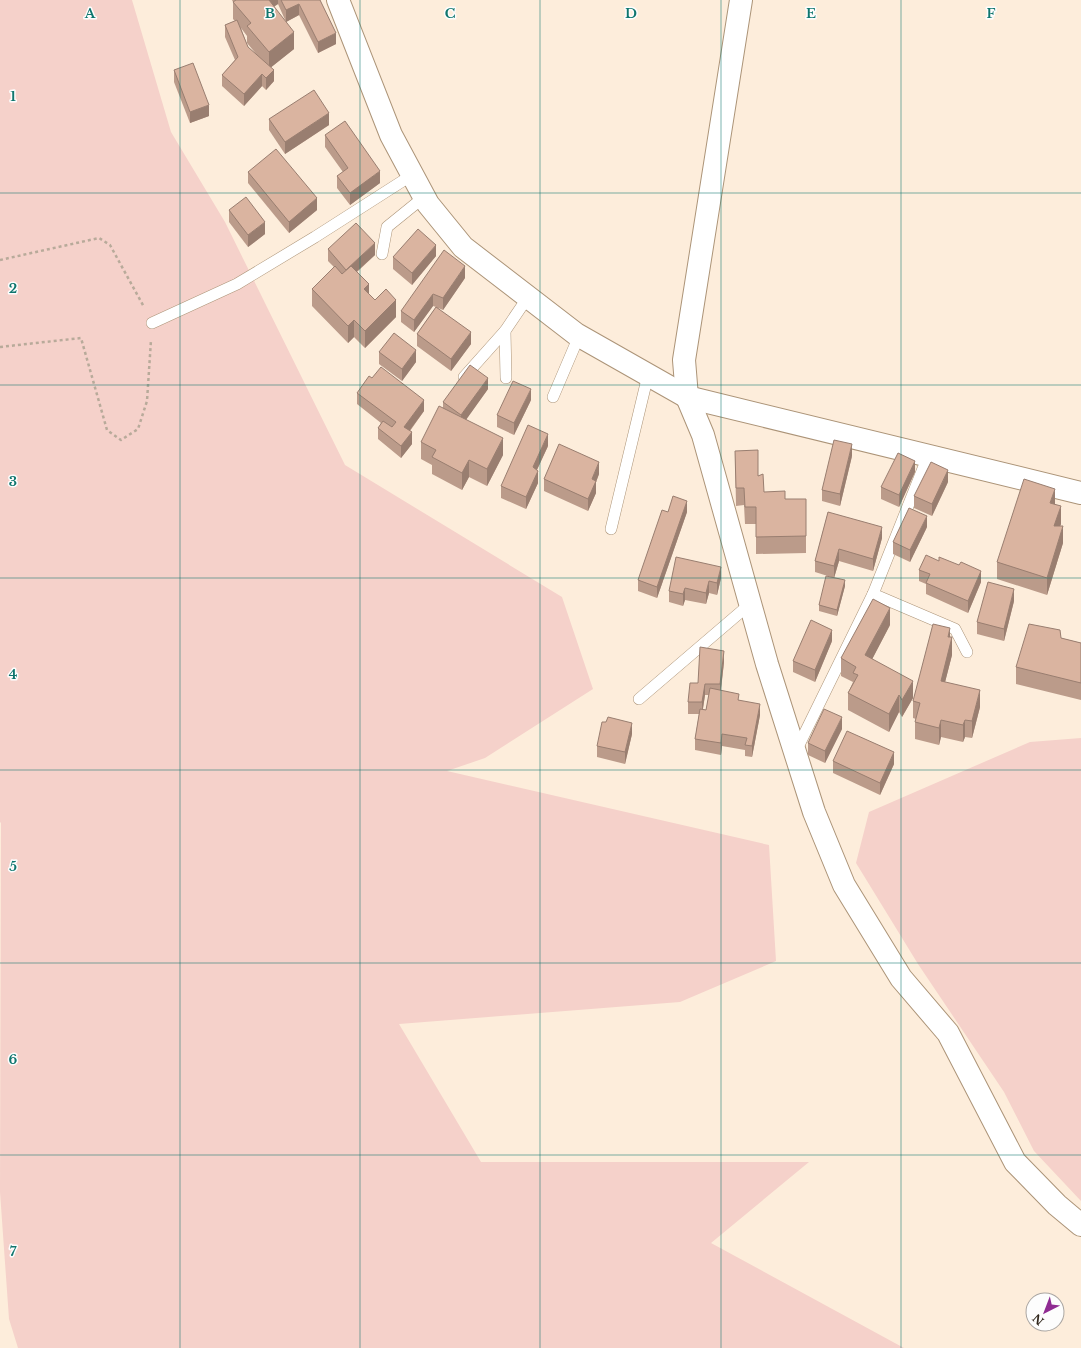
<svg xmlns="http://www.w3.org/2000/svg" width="1081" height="1348" viewBox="0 0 1081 1348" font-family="'Libre Baskerville',serif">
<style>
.green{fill:#f5d1ca}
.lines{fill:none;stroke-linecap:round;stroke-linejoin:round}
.service-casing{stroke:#ac9478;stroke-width:12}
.minor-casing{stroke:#ac9478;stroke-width:24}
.path{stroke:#b8aa9a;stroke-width:2.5;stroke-dasharray:3 3;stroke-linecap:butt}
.service{stroke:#fff;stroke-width:11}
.minor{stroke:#fff;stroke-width:22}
.wall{fill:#bb9b8a;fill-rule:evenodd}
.shaded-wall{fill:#997e70}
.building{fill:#dab4a0;stroke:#997e70}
.grid{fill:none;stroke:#0f766e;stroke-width:1;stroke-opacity:0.55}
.grid-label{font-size:13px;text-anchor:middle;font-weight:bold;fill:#0f766e;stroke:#fdfdfd;stroke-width:3;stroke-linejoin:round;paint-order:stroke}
</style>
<rect width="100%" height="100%" fill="#fdeddb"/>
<g class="green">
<polygon points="0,0 132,0 171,132 225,222 345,465 562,597 593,689 485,758 447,771 769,845 776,961 680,1002 399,1024 481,1162 809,1162 711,1243 904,1348 18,1348 9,1319 0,1192 1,823 0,822"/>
<polygon points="1081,738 1081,1201 1034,1151 1004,1092 918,964 856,863 869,812 1030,742"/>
</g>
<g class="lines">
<g class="service-casing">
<g id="service">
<polyline points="382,254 387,227 424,197"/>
<polyline points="152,323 237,284 315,237 412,175"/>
<polyline points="464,377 505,331"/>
<polyline points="506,378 505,331 528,297"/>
<polyline points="553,397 579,336"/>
<polyline points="928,456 873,594 955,629 967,652"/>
<polyline points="611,529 648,375"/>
<polyline points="639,699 750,604"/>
<polyline points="796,751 873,594"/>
</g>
</g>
<g class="minor-casing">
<g id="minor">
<polyline points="338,0 391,135 428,204 463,247 576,334 687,397 1081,493"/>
<polyline points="741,0 684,360 687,397 703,435 767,664 814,812 844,885 901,978 948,1033 1015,1162 1057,1205 1081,1225"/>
</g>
</g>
<g class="path">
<polyline points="0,260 99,238 110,245 144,307"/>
<polyline points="0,347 81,338 107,430 121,440 138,429 147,401 151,340"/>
</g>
<use href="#service" class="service"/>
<use href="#minor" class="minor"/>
</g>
<g class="wall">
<path d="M 232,0 L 320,0 L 336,44 L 318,53 L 299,15 L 286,22 L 278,4 L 274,6 L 294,49 L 271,67 L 274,81 L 266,90 L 262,86 L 244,106 L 222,86 L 222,75 L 235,60 L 225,37 L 225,25 L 235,21 L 233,19 L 233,2 ZM 241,28 L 247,36 L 247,43 L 257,55 L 248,47 Z"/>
<polygon points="174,70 209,116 190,123 174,82"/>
<polygon points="269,119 329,125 285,154 269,130"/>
<polygon points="325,135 380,183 350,205 337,188 337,176 343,172 325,147"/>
<polygon points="248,172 317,210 289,233 248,183"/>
<polygon points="229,210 265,234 248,247 229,222"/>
<polygon points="328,249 375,255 357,272 369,294 375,300 396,317 365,348 354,337 348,343 312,306 312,289 334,267 328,261"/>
<polygon points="436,256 412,285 393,269 393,257"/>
<polygon points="465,278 443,310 438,308 471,344 451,371 417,346 417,334 436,307 433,306 414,332 401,322 401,311"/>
<polygon points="379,352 416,362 402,381 379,364"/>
<polygon points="488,389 466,419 503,455 487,486 469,477 462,490 432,474 432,465 421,459 421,442 443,407 443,402"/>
<polygon points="357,393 424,411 410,431 412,444 401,458 378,439 378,428 381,423 357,404"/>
<polygon points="531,400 514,435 497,427 497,415"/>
<polygon points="548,446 537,470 538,483 526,509 501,498 501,486"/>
<polygon points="735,451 758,476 764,492 785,499 806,536 806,553 756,554 756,524 745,524 744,505 736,506"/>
<polygon points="852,456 840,506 822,501 822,490"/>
<polygon points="915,472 899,507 881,499 881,487"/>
<polygon points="599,474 596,482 596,493 588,511 544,491 544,479"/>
<polygon points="948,482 932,516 914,508 914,496"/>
<polygon points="1055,505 1061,524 1060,526 1063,543 1047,595 997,579 997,562"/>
<polygon points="668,512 687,512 657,598 638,591 638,580"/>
<polygon points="828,512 882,538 873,571 839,561 834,578 845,586 837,616 819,611 819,605 831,577 815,572 815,561"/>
<polygon points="927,527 910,562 893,554 893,542"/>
<polygon points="939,557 981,582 968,613 926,594 926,584 919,581 919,570 939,561"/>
<polygon points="721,578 717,595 709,593 706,604 685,600 683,606 669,602 669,591"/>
<polygon points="1014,601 1004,641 977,634 977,622"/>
<polygon points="890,625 872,659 913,698 902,717 899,712 889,732 848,710 848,693 853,682 841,676 841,658"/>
<polygon points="950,637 952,655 945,682 980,707 972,738 965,737 963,742 941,737 939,745 915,739 915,722 916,719 913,718 913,701"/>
<polygon points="1061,638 1081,643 1081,700 1016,684 1016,667"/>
<polygon points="832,641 815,682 793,672 793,661"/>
<path d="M 724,662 L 721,690 L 739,700 L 760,715 L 752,757 L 745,756 L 745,750 L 722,746 L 721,755 L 695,750 L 695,739 L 699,714 L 688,714 L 688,702 L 698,683 ZM 705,695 L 709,695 L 706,710 L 703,709 Z"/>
<polygon points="842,729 825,763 808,755 808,743"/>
<polygon points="632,734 625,764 597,757 597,746"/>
<polygon points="833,761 894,764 880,795 833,773"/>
</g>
<g class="shaded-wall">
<polygon points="265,0 278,0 278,4 265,13"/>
<polygon points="299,4 299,15 286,22 286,10"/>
<polygon points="294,32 294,49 269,69 269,52"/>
<polygon points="336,33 336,44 318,53 318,42"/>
<polygon points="274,70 274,81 266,90 266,78"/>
<polygon points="262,74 262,86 244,106 244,94"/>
<polygon points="209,105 209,116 190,123 190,112"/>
<polygon points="329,113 329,125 285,154 285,142"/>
<polygon points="380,171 380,183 350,205 350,193"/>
<polygon points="317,198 317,210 289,233 289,222"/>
<polygon points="265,222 265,234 248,247 248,235"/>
<polygon points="375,243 375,255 346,281 346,270"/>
<polygon points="436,245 436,256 412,285 412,273"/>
<polygon points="465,266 465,278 443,310 443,298"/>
<polygon points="369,284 369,301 364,289"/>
<polygon points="433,294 433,306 414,332 414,320"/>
<polygon points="396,300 396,317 365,348 365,331"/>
<polygon points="354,320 354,337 348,343 348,326"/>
<polygon points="471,332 471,344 451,371 451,359"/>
<polygon points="416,350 416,362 402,381 402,369"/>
<polygon points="488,378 488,389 461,427 461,415"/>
<polygon points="531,389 531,400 514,435 514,423"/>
<polygon points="424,400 424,411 404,438 404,427"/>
<polygon points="412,432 412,444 401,458 401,446"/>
<polygon points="548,434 548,446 533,478 533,467"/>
<polygon points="503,438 503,455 487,486 487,469"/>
<polygon points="852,444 852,456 840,506 840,494"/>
<polygon points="469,460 469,477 462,490 462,473"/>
<polygon points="915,461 915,472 899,507 899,495"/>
<polygon points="599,462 599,474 596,482 596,493 588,511 588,499 592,479"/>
<polygon points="948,470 948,482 932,516 932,504"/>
<polygon points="538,471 538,483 526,509 526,497"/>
<polygon points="1055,489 1055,506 1050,503"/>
<polygon points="687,501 687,512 657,598 657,587"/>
<polygon points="1061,506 1061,524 1054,543 1054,526"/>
<polygon points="927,516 927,527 910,562 910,550"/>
<polygon points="1063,526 1063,543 1047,595 1047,578"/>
<polygon points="882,527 882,538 873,571 873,559"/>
<polygon points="839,549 839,561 834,578 834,566"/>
<polygon points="721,567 721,578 717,595 717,583"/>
<polygon points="981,571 981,582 968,613 968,601"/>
<polygon points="845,580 845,586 837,616 837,610"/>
<polygon points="709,581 709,593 706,604 706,593"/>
<polygon points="685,588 685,600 683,606 683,594"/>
<polygon points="1014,589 1014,601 1004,641 1004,629"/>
<polygon points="890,608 890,625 865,673 865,655"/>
<polygon points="950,628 950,645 952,637 952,655 941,698 941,681 948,637"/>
<polygon points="832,630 832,641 815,682 815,670"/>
<polygon points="724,651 724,662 720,696 720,684"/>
<polygon points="913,681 913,698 902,717 902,700"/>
<polygon points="705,684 705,695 702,714 702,702"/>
<polygon points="980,690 980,707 972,738 972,721"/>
<polygon points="899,695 899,712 889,732 889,714"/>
<polygon points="760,704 760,715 752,757 752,746"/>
<polygon points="842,717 842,729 825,763 825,751"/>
<polygon points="941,720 941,737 939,745 939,728"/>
<polygon points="965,720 965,737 963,742 963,725"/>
<polygon points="632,723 632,734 625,764 625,752"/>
<polygon points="722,734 722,746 721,755 721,743"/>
<polygon points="894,752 894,764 880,795 880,783"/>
</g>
<g class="building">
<polygon points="236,0 269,0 294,32 269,52 247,26 251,23 233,2"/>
<polygon points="281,0 320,0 336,33 318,42 299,4 286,10"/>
<polygon points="237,20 248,47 274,70 266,78 262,74 244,94 222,75 238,57 225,25"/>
<polygon points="193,63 209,105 190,112 174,70"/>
<polygon points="314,90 329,113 285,142 269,119"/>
<polygon points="345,121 380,171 350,193 337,176 348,168 325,135"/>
<polygon points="276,149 317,198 289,222 248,172"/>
<polygon points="246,197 265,222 248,235 229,210"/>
<polygon points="356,223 375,243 346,270 328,249"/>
<polygon points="418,229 436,245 412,273 393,257"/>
<polygon points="444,250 465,266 443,298 433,294 414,320 401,311"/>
<polygon points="335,266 342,274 351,266 369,284 364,289 375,300 386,289 396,300 365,331 354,320 348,326 312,289"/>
<polygon points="436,307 471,332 451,359 417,334"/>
<polygon points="394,333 416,350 402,369 379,352"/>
<polygon points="470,365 488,378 461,415 443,402"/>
<polygon points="381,367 424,400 404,427 412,432 401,446 378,428 383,421 392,427 396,422 357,393 369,376 372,378"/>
<polygon points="513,381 531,389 514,423 497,415"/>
<polygon points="439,406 503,438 487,469 469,460 462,473 432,457 436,450 421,442"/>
<polygon points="528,425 548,434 533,467 538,471 526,497 501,486"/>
<polygon points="834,440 852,444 840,494 822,490"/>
<polygon points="559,444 599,462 592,479 596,481 588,499 544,479"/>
<polygon points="758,450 758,476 763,474 764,492 785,491 785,499 806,499 806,536 756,537 756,507 745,507 744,488 736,488 735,451"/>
<polygon points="898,453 915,461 899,495 881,487"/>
<polygon points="931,462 948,470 932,504 914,496"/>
<polygon points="1024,479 1055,489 1050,503 1061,506 1054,526 1063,526 1047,578 997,562"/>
<polygon points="673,496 687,501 657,587 638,580 662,510 668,512"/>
<polygon points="909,508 927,516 910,550 893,542"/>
<polygon points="828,512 882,527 873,559 839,549 834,566 815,561"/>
<polygon points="926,555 939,561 939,557 959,565 961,562 981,571 968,601 926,583 930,574 919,570"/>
<polygon points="676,557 721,567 717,583 709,581 706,593 685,588 683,594 669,591"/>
<polygon points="826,576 845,580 837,610 819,605"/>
<polygon points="988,582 1014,589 1004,629 977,622"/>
<polygon points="873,599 890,608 865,655 913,681 902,700 899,695 889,714 848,693 858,675 853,673 856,667 841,658"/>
<polygon points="811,620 832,630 815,670 793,661"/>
<polygon points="933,624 950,628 948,637 952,637 941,681 980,690 972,721 965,720 963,725 941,720 939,728 915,722 920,703 913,701"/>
<polygon points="1029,624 1060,630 1061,638 1081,643 1081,683 1016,667"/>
<polygon points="700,647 724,651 720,684 705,684 702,702 688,702 690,683 698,683"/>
<polygon points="710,688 739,694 738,700 760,704 752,746 745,745 747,738 722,734 721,743 695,739 700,709 706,710"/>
<polygon points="824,709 842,717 825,751 808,743"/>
<polygon points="608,717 632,723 625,752 597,746 602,722 606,722"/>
<polygon points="847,731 894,752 880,783 833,761"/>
</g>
<path class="grid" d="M 180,0 L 180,1348M 360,0 L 360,1348M 540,0 L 540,1348M 721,0 L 721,1348M 901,0 L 901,1348M 0,193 L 1081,193M 0,385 L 1081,385M 0,578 L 1081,578M 0,770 L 1081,770M 0,963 L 1081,963M 0,1155 L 1081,1155"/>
<g class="grid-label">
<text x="90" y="18">A</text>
<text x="270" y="18">B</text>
<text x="450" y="18">C</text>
<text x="631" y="18">D</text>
<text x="811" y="18">E</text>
<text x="991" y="18">F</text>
<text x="13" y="101">1</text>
<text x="13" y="293">2</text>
<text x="13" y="486">3</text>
<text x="13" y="679">4</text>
<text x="13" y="871">5</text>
<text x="13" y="1064">6</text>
<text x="13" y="1256">7</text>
</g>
<g transform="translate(1045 1312) rotate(222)"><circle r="19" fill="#fdfdfd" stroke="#aba7a3"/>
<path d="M0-3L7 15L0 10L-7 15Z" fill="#8f2b92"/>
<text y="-6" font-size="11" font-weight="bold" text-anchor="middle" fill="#31271c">N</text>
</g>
</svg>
